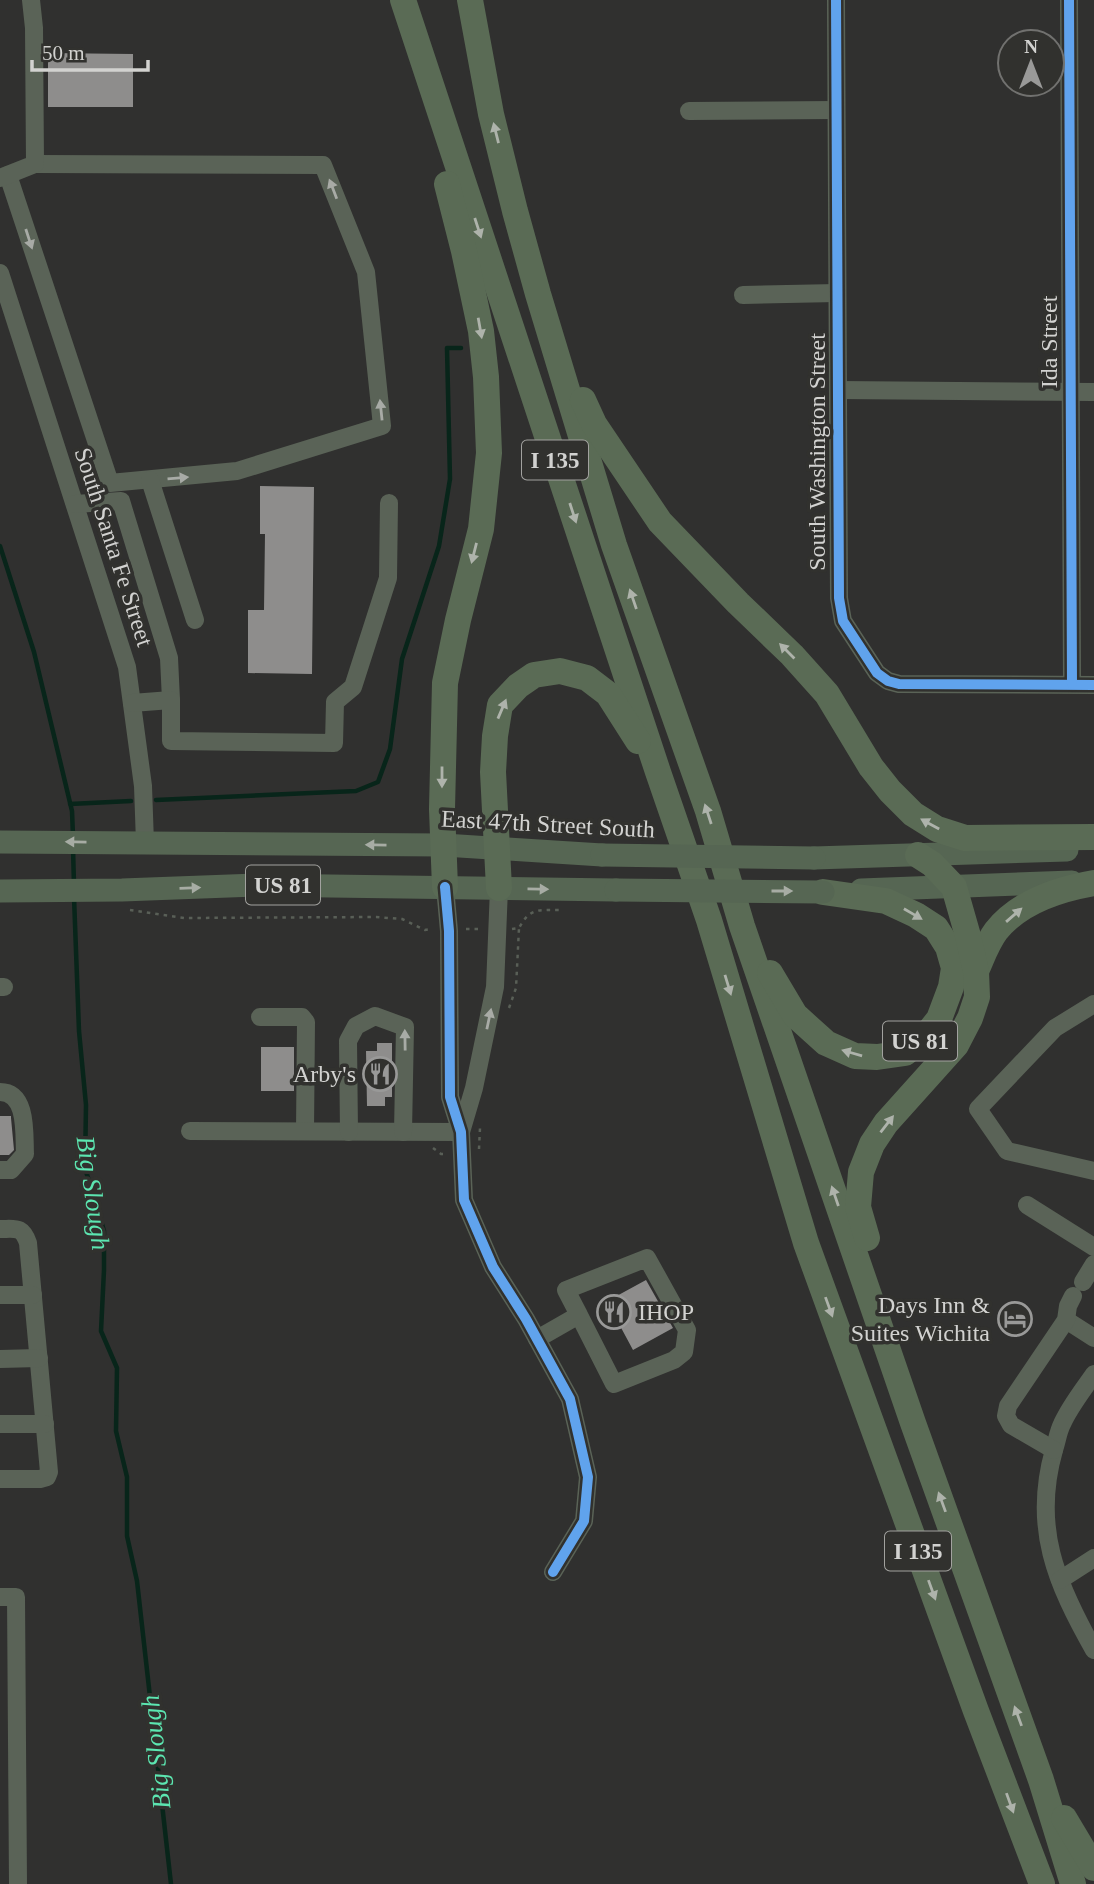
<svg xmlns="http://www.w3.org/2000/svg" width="1094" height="1884" viewBox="0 0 1094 1884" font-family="'Times New Roman',serif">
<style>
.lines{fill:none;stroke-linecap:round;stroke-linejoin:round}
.stream{stroke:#08251a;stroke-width:4.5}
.building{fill:#8e8d8c}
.path{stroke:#595f57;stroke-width:2.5;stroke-dasharray:3.5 5;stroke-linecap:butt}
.minor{stroke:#5a6357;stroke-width:18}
.major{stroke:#566653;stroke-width:23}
.highway{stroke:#5a6b55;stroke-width:26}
.major-bridge{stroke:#566653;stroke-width:23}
.cycleway-casing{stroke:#31312e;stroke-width:15}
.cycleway{stroke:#60a3ed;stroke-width:10}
.oneway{fill:#aeb3ab}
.oneway2{fill:#a8aba6}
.oneway3{fill:#a7aca4}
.labels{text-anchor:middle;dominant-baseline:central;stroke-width:7;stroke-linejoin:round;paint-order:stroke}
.shield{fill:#31312e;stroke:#a2a29f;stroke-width:2}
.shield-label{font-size:23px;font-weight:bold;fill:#d2d2d0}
.street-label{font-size:24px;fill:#d2d2d0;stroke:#31312e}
.poi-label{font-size:24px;fill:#d2d2d0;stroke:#31312e;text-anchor:end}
.water-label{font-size:26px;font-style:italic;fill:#5ce6b1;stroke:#31312e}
</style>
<rect width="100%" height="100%" fill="#30302f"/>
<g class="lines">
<g class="stream">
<polyline points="0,546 34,652 72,811 73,836"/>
<polyline points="156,800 356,791 378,782 390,749 402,659 439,546 450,479 447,348 461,348"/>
<polyline points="70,804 131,801"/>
<polyline points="73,848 74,885"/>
<polyline points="74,897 79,1031 86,1105 85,1168 104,1231 104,1270 101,1331 117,1368 116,1431 127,1477 127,1536 137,1581 171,1884"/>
</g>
</g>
<g class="building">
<polygon points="48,53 133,54 133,107 48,107"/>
<polygon points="260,486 314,487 312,674 248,673 248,610 264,610 265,534 260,534"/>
<polygon points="377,1043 392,1043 392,1097 385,1097 385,1106 367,1106 366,1051 377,1051"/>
<rect x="261" y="1047" width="33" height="44"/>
<polygon points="0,1116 11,1116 11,1118 14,1150 9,1155 0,1155"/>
<polygon points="646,1280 673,1328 633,1350 611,1309 617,1305 613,1298"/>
</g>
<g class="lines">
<g class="path">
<polyline points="130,910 184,918 376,917 402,919 425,930 432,929"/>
<polyline points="466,929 481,929"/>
<path d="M 512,929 L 519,928 C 530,908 537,910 559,910"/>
<polyline points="509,1008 516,988 519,928"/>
<polyline points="433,1148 441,1154 445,1154"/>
<polyline points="479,1149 480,1128"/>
</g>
<g class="minor">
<polyline points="836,0 839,598 843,621 877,673 888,681 899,684 1094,685"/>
<polyline points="1069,0 1072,684"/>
<polyline points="689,111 836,110"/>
<polyline points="8,175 110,483 237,471 382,426 366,272 323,165 35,164"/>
<polyline points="0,178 35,164 34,28 31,0"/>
<polyline points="0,273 127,667 143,786 145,843"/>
<polyline points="743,295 837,293"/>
<polyline points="838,390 1094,392"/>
<polyline points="150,480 195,620"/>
<polyline points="75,504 121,501 169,658 171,700"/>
<polyline points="132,703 171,700 171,741 334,743 335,702 353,687 388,578 389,503"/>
<polyline points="445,887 449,931 450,1097 461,1132 464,1200 493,1267 526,1319 570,1399 588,1477 584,1521 553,1572"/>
<polyline points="0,987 4,987"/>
<polyline points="1094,1004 1055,1028 978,1109 1007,1151 1094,1171"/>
<polyline points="260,1017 302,1017 306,1022 305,1131"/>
<path d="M 0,1092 C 28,1092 24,1135 25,1154 L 11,1170 L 0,1170"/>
<polyline points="190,1131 461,1132"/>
<polyline points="349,1132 348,1041 356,1026 375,1016 405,1027 403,1132"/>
<polyline points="461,1132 474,1088 495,987 499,888"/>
<polyline points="1027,1205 1094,1247"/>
<path d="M 0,1229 C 16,1229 22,1226 28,1243 L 49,1472 L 47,1477 L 40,1479 L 0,1479"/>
<polyline points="1083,1282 1094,1264"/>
<polyline points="0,1295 33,1295"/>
<polyline points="1066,1320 1094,1338"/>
<polyline points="537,1339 579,1315 566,1290 647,1258 687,1330 684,1352 674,1360 614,1384 579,1315"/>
<polyline points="0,1359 39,1358"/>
<path d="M 1094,1374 C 1083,1390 1070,1406 1062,1424 C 1058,1432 1057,1441 1054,1450 C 1032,1527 1056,1583 1094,1650"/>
<polyline points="0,1424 45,1424"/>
<polyline points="1054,1450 1011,1425 1006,1416 1008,1406 1066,1320 1068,1306 1073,1296"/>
<polyline points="1060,1580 1094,1558"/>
<polyline points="0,1597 16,1597 18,1884"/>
</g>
<g class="major">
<polyline points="0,842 444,845 602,855"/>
<polyline points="814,858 1067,850"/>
<polyline points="861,890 1072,882"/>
<polyline points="0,891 122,890 258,885 616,890"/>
</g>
<g class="highway">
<polyline points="403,0 658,772 709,920 806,1243 976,1711 1042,1884"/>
<polyline points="470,0 491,114 515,211 538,294 614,545 708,811 742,926 913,1423 1041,1780 1073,1884"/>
<polyline points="583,400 594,424 660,522 738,603 792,655 827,694 871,767 890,791 913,814 937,829 965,838 1094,837"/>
<polyline points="445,887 442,809 445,683 458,620 481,529 489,453 486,377 481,331 464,251 447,184"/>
<polyline points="499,888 493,772 495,736 500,705 518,686 534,675 560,671 587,678 608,694 638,741"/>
<path d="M 976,971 C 982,958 987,943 996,931 C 1019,902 1059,889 1094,883"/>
<polyline points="770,973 795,1015 826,1043 855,1056 877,1057 905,1053 924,1038 939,1019 951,987 954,968 948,947 936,928 916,915 886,901 823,892"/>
<polyline points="867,1238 858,1207 861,1172 872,1144 886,1123 956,1045 970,1018 977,997 976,971 968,936 954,887 932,864 918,855"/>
<polyline points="1064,1818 1094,1868"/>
</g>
<g class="major-bridge">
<polyline points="602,855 814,858"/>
<polyline points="616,890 823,892"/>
</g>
<g class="cycleway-casing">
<g id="cycleway">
<polyline points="836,0 839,598 843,621 877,673 888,681 899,684 1094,685"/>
<polyline points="1069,0 1072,684"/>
<polyline points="445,887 449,931 450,1097 461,1132 464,1200 493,1267 526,1319 570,1399 588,1477 584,1521 553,1572"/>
</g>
</g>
<use href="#cycleway" class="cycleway"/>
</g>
<defs><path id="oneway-solid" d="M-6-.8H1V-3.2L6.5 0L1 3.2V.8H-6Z" transform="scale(1.75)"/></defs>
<g class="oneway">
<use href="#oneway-solid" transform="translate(496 133) rotate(-104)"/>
<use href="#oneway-solid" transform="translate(478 228) rotate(72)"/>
<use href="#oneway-solid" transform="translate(480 328) rotate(80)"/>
<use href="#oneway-solid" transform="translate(573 513) rotate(72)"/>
<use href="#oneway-solid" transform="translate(474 553) rotate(104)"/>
<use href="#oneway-solid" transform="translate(633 599) rotate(-109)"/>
<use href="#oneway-solid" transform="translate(787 651) rotate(-135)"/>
<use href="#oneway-solid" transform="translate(502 709) rotate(-67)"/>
<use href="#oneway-solid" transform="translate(442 777) rotate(90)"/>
<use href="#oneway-solid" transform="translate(708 814) rotate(-108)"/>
<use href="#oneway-solid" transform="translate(930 824) rotate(-151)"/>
<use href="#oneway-solid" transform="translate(913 914) rotate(30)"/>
<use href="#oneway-solid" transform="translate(1014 915) rotate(-41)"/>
<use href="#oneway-solid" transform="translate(728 985) rotate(73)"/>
<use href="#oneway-solid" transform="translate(852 1053) rotate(-164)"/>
<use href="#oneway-solid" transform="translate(887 1124) rotate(-52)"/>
<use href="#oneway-solid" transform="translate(835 1196) rotate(-109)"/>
<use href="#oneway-solid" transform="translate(829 1307) rotate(70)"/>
<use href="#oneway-solid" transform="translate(942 1502) rotate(-110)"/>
<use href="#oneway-solid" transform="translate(932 1590) rotate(70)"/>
<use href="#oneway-solid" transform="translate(1018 1716) rotate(-110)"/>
<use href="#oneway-solid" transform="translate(1010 1803) rotate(70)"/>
</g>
<g class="oneway2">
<use href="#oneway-solid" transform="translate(333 189) rotate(-111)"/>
<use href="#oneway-solid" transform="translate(29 239) rotate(72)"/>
<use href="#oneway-solid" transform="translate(381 410) rotate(-96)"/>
<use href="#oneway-solid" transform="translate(178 478) rotate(-5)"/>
<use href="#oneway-solid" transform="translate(489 1019) rotate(-78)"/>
<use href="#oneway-solid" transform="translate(405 1040) rotate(-91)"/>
</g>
<g class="oneway3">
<use href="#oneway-solid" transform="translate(76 842) rotate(-179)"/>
<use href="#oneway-solid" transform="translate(376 845) rotate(-179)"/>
<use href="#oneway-solid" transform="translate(190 888) rotate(-2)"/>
<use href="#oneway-solid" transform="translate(538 889) rotate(1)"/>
<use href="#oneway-solid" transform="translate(782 891)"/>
</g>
<defs>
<g id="restaurant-ring" transform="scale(1.75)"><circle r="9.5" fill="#31312e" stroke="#999998" stroke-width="1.5"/><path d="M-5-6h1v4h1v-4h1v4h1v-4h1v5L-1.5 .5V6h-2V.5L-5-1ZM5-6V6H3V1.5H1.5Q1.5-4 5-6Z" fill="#999998"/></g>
<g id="hotel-ring" transform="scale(1.75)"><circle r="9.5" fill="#31312e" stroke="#999998" stroke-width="1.5"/><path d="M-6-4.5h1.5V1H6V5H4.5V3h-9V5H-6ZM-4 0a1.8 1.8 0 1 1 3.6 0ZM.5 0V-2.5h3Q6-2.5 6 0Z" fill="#999998"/></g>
</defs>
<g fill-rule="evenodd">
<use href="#restaurant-ring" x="380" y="1074"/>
<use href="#restaurant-ring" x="614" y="1312"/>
<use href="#hotel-ring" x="1015" y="1319"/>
</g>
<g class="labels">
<g class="shield">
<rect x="522" y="440.5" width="66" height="39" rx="5"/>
<rect x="246" y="865.5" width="74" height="39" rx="5"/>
<rect x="883" y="1021.5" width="74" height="39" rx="5"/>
<rect x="885" y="1531.5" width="66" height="39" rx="5"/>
</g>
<g class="shield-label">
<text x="555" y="460">I 135</text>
<text x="283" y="885">US 81</text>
<text x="920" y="1041">US 81</text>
<text x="918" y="1551">I 135</text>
</g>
<g class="street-label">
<text transform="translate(1049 342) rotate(-90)">Ida Street</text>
<text transform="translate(817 452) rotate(-90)">South Washington Street</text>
<text transform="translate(114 547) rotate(72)">South Santa Fe Street</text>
<text transform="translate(548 824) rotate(3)">East 47th Street South</text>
</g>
<g class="poi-label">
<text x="356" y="1074">Arby's</text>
<text x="990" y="1305">Days Inn &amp;<tspan x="990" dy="28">Suites Wichita</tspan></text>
<text x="638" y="1312" text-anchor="start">IHOP</text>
</g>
<g class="water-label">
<text transform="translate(93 1193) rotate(82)">Big Slough</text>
<text transform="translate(156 1752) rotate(-96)">Big Slough</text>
</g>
</g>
<g transform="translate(1031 63)"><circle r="33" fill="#31312e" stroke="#71716f" stroke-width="2"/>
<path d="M0-5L12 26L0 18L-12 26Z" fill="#999998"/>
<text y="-10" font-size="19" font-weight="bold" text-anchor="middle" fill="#d2d2d0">N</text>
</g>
<path d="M32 60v10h116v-10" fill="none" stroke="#d2d2d0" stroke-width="3.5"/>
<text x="42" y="60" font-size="21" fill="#d2d2d0" stroke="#31312e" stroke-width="5" paint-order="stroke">50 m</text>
</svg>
